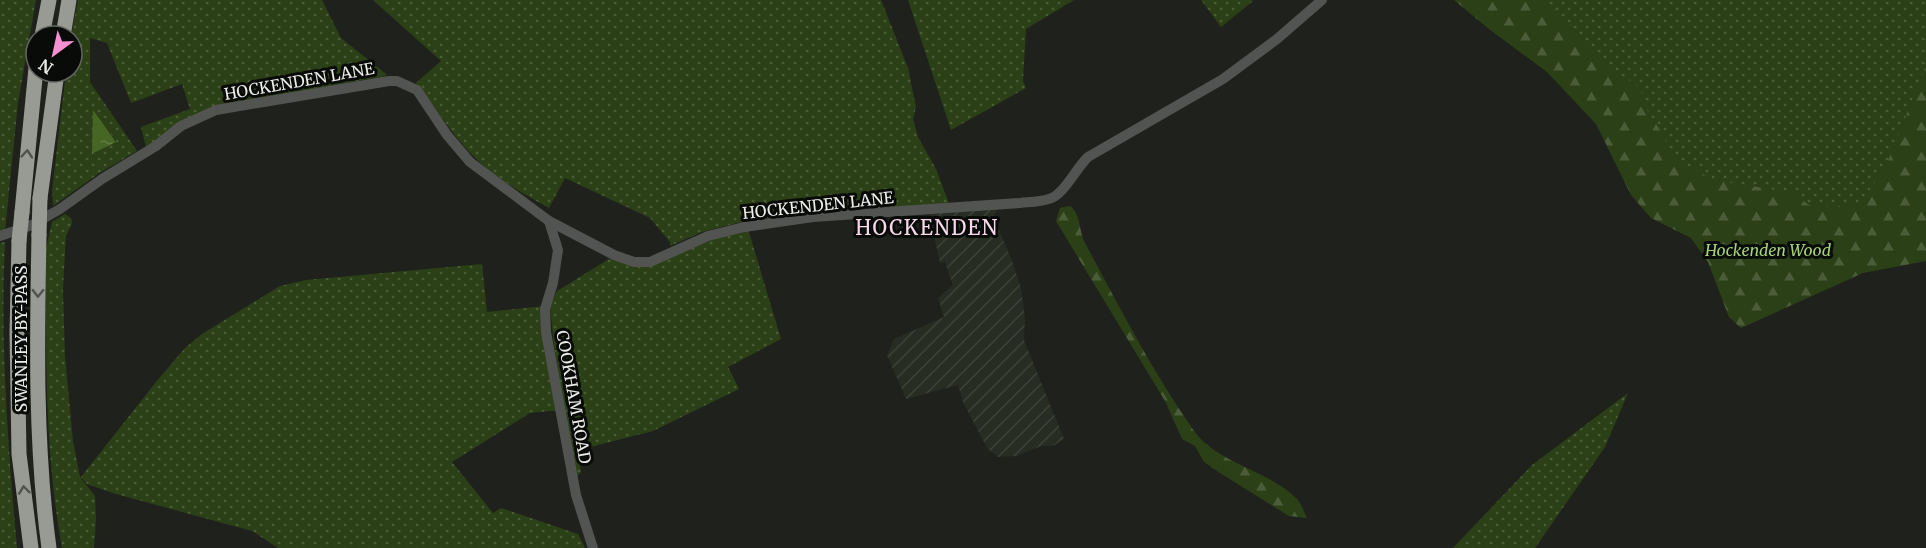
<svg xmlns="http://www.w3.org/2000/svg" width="1926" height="548" viewBox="0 0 1926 548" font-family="Merriweather,serif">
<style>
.industrial{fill:url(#industrial-furrows)}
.green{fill:url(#green-dots);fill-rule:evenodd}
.forest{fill:url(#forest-firs)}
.water{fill:url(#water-ripples)}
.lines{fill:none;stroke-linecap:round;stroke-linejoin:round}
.minor{stroke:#525451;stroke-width:10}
.highway{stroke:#979b94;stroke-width:15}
.highway-bridge{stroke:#979b94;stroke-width:15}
.oneway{stroke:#50534e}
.labels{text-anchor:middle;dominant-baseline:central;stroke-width:6;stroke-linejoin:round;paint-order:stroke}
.street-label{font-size:16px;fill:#ebede9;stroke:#090b08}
.park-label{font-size:16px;font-style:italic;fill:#a4d477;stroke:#090b08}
.quarter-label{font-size:20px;letter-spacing:1.5px;fill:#f7d9eb;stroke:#090b08}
</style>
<defs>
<pattern id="industrial-furrows" width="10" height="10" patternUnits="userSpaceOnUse" patternTransform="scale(1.5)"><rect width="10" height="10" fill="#272d22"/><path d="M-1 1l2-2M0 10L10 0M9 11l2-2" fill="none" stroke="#3c4237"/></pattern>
<pattern id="green-dots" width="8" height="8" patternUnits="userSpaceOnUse" patternTransform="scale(1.5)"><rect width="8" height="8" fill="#2b4016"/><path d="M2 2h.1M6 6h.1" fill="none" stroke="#4a5c38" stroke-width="1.8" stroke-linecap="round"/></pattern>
<pattern id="forest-firs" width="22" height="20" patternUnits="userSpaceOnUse" patternTransform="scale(1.5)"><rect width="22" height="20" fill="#2b4016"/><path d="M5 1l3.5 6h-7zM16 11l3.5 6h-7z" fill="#4a5c38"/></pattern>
<pattern id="water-ripples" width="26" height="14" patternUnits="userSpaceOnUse" patternTransform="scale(1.5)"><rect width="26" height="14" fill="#466723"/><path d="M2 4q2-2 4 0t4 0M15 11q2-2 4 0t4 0" fill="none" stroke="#617d43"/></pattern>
</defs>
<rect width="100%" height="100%" fill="#1f221c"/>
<polygon class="industrial" points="999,208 993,216 1011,258 1021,288 1025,317 1024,340 1064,439 1053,446 1041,446 1017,456 998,457 987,448 963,402 958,385 906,399 887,355 894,339 944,317 938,298 953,285 945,262 940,263 929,213"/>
<g class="green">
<polygon points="0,0 36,0 18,103 5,231 0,231"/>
<path d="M 78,0 L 322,0 L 341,38 L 386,74 L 386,76 L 215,106 L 146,147 L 141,127 L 190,109 L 182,84 L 131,103 L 107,43 L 90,38 L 90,82 L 137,151 L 98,174 L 53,206 L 52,191 L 66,72 L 72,72 L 71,36 ZM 93,111 L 116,141 L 93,154 Z"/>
<path d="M 373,0 L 881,0 L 908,68 L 916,107 L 913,119 L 918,137 L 936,169 L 949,204 L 811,215 L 737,223 L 702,232 L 670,246 L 670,242 L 650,218 L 565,178 L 549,208 C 518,191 487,173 464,146 C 446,126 433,102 416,83 L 441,61 Z"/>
<polygon points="908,0 1074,0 1026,29 1023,81 1026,88 951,130"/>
<polygon points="1201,0 1251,0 1253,1 1221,27"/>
<polygon points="1465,0 1926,0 1926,246 1756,234"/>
<path d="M 65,214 L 71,218 L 72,223 L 66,236 L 65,252 L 63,290 L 65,357 L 73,441 L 80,477 L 95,496 L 96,520 L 94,548 L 62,548 C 44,450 46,348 46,249 L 52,222 Z"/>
<polygon points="748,229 781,339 728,367 739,389 653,431 578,450 581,472 575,479 554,345 550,306 557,291 609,259 634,265 705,239"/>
<path d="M 5,242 C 0,343 8,447 17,548 L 0,548 L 0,243 Z"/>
<polygon points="482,264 487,312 545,306 560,410 530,413 452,462 493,513 501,508 578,534 585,548 278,548 252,531 116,494 87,484 81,477 156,382 185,348 202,334 280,286 306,280"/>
<polygon points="1628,393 1605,447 1535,548 1453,548 1532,465"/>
</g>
<g class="forest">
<polygon points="1454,0 1541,0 1566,19 1602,64 1640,87 1646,108 1663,135 1673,158 1714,180 1793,193 1809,205 1837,207 1861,202 1885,168 1926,66 1926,261 1863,273 1741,328 1729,317 1708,262 1691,238 1651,218 1631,195 1596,124 1547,72 1489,29"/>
<path d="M 1070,206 C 1081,214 1079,232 1085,243 C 1119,306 1151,369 1192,428 C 1217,465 1266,468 1297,499 C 1301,503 1304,512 1307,518 L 1289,516 L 1220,473 L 1204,462 L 1195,446 L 1182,439 L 1165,401 L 1056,221 L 1060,208 Z"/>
</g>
<polygon class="water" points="93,110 116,142 92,154"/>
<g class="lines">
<g class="minor">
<polyline points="549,221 558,250 553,283 545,309 546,332 576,495 593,548"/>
<path d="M 0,236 L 32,225 L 60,209 L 102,179 L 156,146 L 181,126 L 216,110 L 389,81 L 397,81 L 417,90 L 447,135 L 470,162 L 549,221 L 614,255 L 634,262 L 650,262 L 708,236 L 744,227 L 813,217 L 1020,203 C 1029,202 1040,202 1049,199 C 1064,195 1076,168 1088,157 L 1223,79 L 1277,39 L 1322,0"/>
</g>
<g class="highway">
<polyline points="42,36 49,0"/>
<polyline points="63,36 69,0"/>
<polyline points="40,198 57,72"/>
<polyline points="22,212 36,68"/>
<path d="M 39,235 C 37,339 35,445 49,548"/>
<polyline points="19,241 17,333 19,454 31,548"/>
</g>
<g class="highway-bridge">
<polyline points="39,235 40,198"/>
<polyline points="19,241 22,212"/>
</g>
</g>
<defs><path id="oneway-chevron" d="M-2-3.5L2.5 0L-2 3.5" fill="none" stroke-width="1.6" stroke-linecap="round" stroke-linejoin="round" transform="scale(1.5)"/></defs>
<g class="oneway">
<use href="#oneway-chevron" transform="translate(27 154) rotate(-85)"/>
<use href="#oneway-chevron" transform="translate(38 293) rotate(91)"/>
<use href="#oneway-chevron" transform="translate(24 490) rotate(-97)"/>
</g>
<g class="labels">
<g class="street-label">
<text transform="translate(299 81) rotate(-10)">HOCKENDEN LANE</text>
<text transform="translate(818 205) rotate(-6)">HOCKENDEN LANE</text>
<text transform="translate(21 339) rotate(-90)">SWANLEY BY-PASS</text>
<text transform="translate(574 397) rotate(80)">COOKHAM ROAD</text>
</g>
<g class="park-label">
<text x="1768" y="250">Hockenden Wood</text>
</g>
<g class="quarter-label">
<text x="927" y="227">HOCKENDEN</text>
</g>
</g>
<g transform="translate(54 54) rotate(213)"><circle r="28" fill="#090b08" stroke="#636562" stroke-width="1.5"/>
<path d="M0-4.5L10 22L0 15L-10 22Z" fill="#f591d3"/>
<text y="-9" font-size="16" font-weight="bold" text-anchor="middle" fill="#ebede9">N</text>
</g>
</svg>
